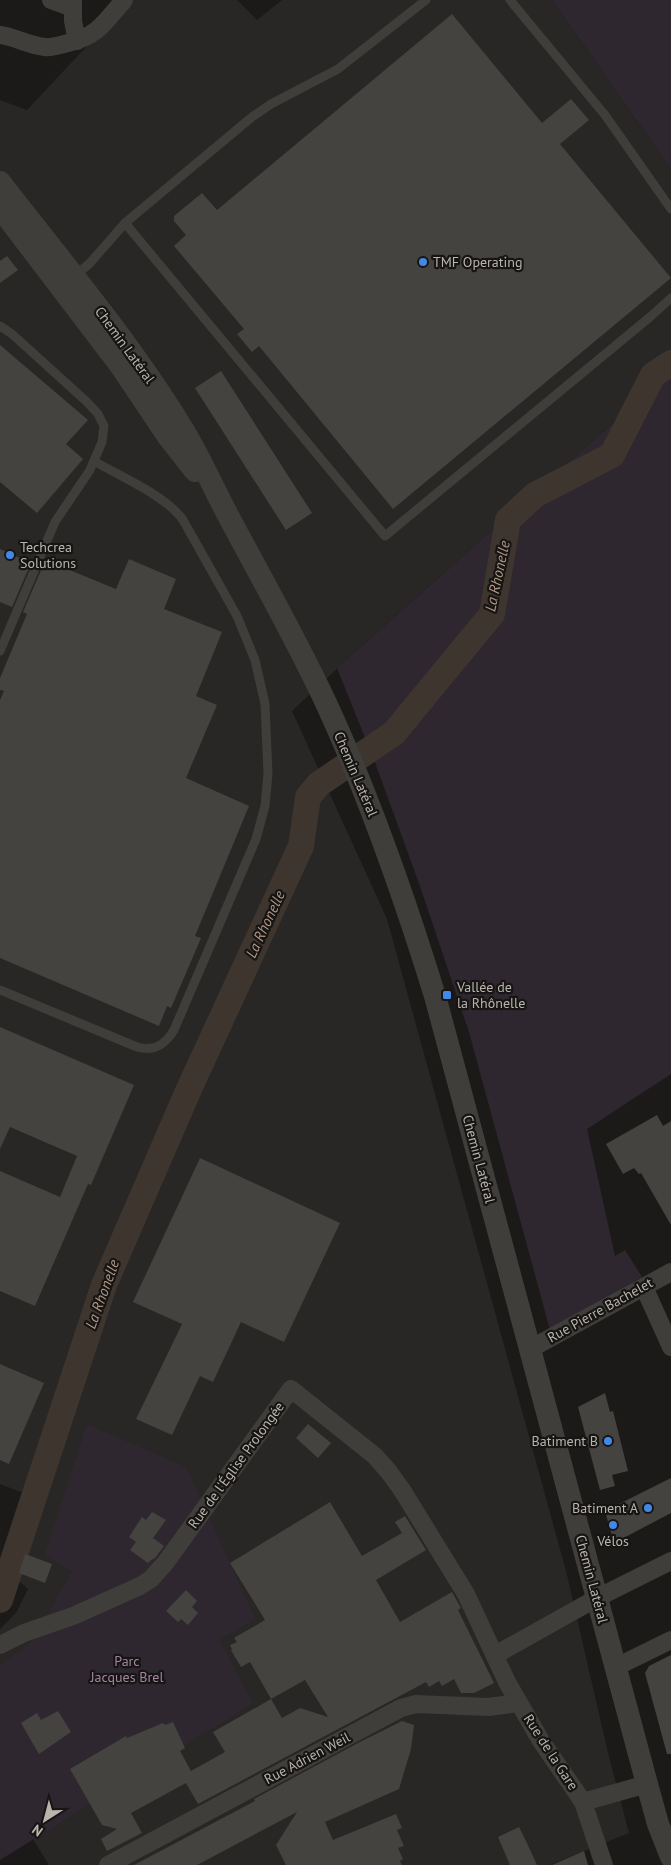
<svg xmlns="http://www.w3.org/2000/svg" width="671" height="1865" viewBox="0 0 671 1865" font-family="'PT Sans',sans-serif">
<style>
.built{fill:#282725}
.green{fill:#2f272f}
.lines{fill:none;stroke-linecap:round;stroke-linejoin:round}
.river{stroke:#3e352f;stroke-width:26}
.building{fill:#444340;fill-rule:evenodd}
.service{stroke:#3f3e3a;stroke-width:9}
.minor{stroke:#3f3e3a;stroke-width:18}
.tertiary{stroke:#3f3e3a;stroke-width:22}
.poi-dot{fill:#4388e8;stroke:#161514;stroke-width:2}
.labels{text-anchor:middle;dominant-baseline:central;stroke-width:4.5;stroke-linejoin:round;paint-order:stroke}
.poi-label{font-size:14px;fill:#b9b4ac;stroke:#161514;text-anchor:start}
.street-label{font-size:14px;fill:#b9b4ac;stroke:#161514}
.park-label{font-size:14px;fill:#a384a3;stroke:#161514}
.water-label{font-size:15px;font-style:italic;fill:#b29685;stroke:#161514}
</style>
<rect width="100%" height="100%" fill="#1b1a19"/>
<polygon class="built" points="130,0 237,0 257,20 282,0 552,0 671,169 671,351 615,421 356,651 292,711 387,919 566,1571 608,1753 629,1833 550,1865 49,1865 0,1786 0,1629 16,1613 28,1589 15,1578 39,1499 0,1484 0,100 27,110"/>
<g class="green">
<polygon points="552,0 671,0 671,169"/>
<polygon points="671,351 671,1074 587,1129 615,1256 625,1250 642,1277 550,1330 469,1032 421,889 376,765 337,668 615,421"/>
<polygon points="87,1424 186,1467 255,1619 219,1640 253,1703 0,1860 0,1666 33,1641 72,1571 45,1555"/>
</g>
<g class="lines">
<polyline class="river" points="0,1600 104,1285 189,1089 301,846 308,797 319,784 394,733 492,614 508,520 535,495 612,455 653,375 671,363"/>
</g>
<g class="building">
<polygon points="452,14 542,123 571,99 589,120 560,144 671,278 393,509 259,346 252,352 237,334 244,329 174,246 186,235 174,221 174,216 202,193 217,210"/>
<polygon points="7,256 18,270 0,283 0,261"/>
<polygon points="0,345 88,420 66,444 83,459 37,513 0,482"/>
<polygon points="221,371 312,513 286,530 195,388"/>
<polygon points="0,549 31,563 12,607 0,602"/>
<polygon points="129,559 176,579 164,609 222,632 196,696 217,705 186,778 249,806 195,936 201,938 171,1008 167,1006 159,1026 0,958 0,700 4,691 0,690 0,678 27,614 23,612 42,568 47,569 50,562 116,589"/>
<polygon points="0,1027 134,1085 91,1185 88,1184 35,1306 0,1291 0,1171 60,1197 77,1156 10,1127 0,1149"/>
<polygon points="657,1115 663,1126 671,1121 671,1225 641,1173 639,1174 634,1168 623,1174 606,1144"/>
<polygon points="200,1158 340,1223 284,1342 241,1322 213,1382 200,1376 172,1435 136,1419 182,1324 133,1302"/>
<polygon points="0,1364 44,1383 9,1464 0,1460"/>
<polygon points="605,1393 610,1412 613,1411 628,1471 612,1475 615,1486 600,1490 578,1407"/>
<polygon points="308,1424 331,1443 318,1458 296,1438"/>
<polygon points="671,1478 671,1513 614,1543 605,1511"/>
<path d="M 330,1502 L 362,1556 L 402,1533 L 395,1522 L 405,1516 L 426,1550 L 376,1580 L 400,1622 L 452,1592 L 461,1608 L 458,1610 L 494,1683 L 474,1693 L 461,1693 L 454,1679 L 442,1686 L 439,1681 L 429,1687 L 426,1682 L 198,1804 L 186,1783 L 131,1813 L 142,1833 L 107,1851 L 101,1839 L 117,1829 L 102,1825 L 70,1769 L 126,1736 L 127,1738 L 163,1723 L 165,1725 L 173,1722 L 185,1748 L 180,1751 L 191,1771 L 225,1752 L 213,1732 L 271,1699 L 250,1662 L 241,1667 L 231,1650 L 232,1649 L 230,1645 L 237,1642 L 234,1638 L 265,1620 L 230,1563 ZM 305,1680 L 328,1717 L 300,1708 L 282,1718 L 271,1699 Z"/>
<polygon points="152,1512 166,1520 153,1538 164,1546 155,1558 151,1560 148,1563 130,1550 136,1542 129,1537 142,1517 146,1520"/>
<polygon points="25,1554 52,1564 45,1583 19,1573"/>
<polygon points="186,1590 197,1601 192,1607 198,1613 188,1625 181,1619 178,1622 166,1611"/>
<polygon points="671,1655 671,1754 667,1754 645,1673 649,1666"/>
<polygon points="58,1711 71,1732 39,1754 21,1723 37,1713 41,1720"/>
<polygon points="402,1721 414,1725 411,1749 399,1789 325,1822 333,1840 396,1814 402,1828 397,1830 404,1846 398,1848 403,1859 400,1861 402,1865 286,1865 276,1845 297,1812 197,1865 134,1865 255,1801 254,1799 356,1744"/>
<polygon points="519,1827 526,1841 537,1865 510,1865 498,1837"/>
<polygon points="584,1851 588,1865 552,1865"/>
</g>
<g class="lines">
<g class="service">
<polyline points="426,0 338,69 271,104 252,117 125,223 385,536 650,317 671,298"/>
<polyline points="510,0 605,115 671,209"/>
<polyline points="75,276 90,263 125,223"/>
<polyline points="0,326 12,334 87,402 98,414 104,426 102,442 90,470 55,522 0,651"/>
<path d="M 0,990 L 137,1047 C 154,1052 165,1045 174,1030 L 256,839 L 265,806 L 268,774 L 265,704 L 255,660 L 237,616 L 183,520 C 165,495 121,477 94,461"/>
</g>
<g class="minor">
<polyline points="51,0 73,8"/>
<polyline points="73,0 73,21 77,41"/>
<path d="M 0,35 C 15,37 30,46 45,47 C 52,48 60,45 68,43 C 98,36 105,22 124,0"/>
<polyline points="644,1287 671,1347"/>
<polyline points="530,1349 671,1272"/>
<polyline points="0,1645 24,1633 73,1616 140,1586 151,1579 166,1562 291,1389 375,1456 389,1472 402,1490 466,1594 507,1682 541,1741 583,1802 604,1865"/>
<polyline points="495,1655 597,1598 671,1561"/>
<polyline points="616,1667 671,1640"/>
<polyline points="583,1802 647,1784"/>
<polyline points="108,1865 401,1708 416,1704 488,1707 519,1703"/>
</g>
<g class="tertiary">
<path d="M 0,182 C 62,262 128,340 181,426 C 200,456 214,490 231,521 C 263,581 297,641 326,703 C 370,798 404,896 435,996 L 647,1784 L 658,1824 L 671,1857"/>
<polyline points="1,209 120,365 169,438 195,471"/>
</g>
</g>
<g class="poi-dot">
<circle cx="423" cy="262" r="5"/>
<circle cx="10" cy="555" r="5"/>
<rect x="442" y="990" width="10" height="10" rx="2.5"/>
<circle cx="608" cy="1441" r="5"/>
<circle cx="648" cy="1508" r="5"/>
<circle cx="613" cy="1525" r="5"/>
</g>
<g class="labels">
<g class="poi-label">
<text x="433" y="262">TMF Operating</text>
<text x="20" y="547">Techcrea<tspan x="20" dy="16">Solutions</tspan></text>
<text x="457" y="987">Vallée de<tspan x="457" dy="16">la Rhônelle</tspan></text>
<text x="598" y="1441" text-anchor="end">Batiment B</text>
<text x="638" y="1508" text-anchor="end">Batiment A</text>
<text x="613" y="1541" text-anchor="middle">Vélos</text>
</g>
<g class="street-label">
<text transform="translate(125 345) rotate(54)">Chemin Latéral</text>
<text transform="translate(356 774) rotate(67)">Chemin Latéral</text>
<text transform="translate(479 1159) rotate(75)">Chemin Latéral</text>
<text transform="translate(600 1310) rotate(-29)">Rue Pierre Bachelet</text>
<text transform="translate(236 1465) rotate(-54)">Rue de l'Église Prolongée</text>
<text transform="translate(592 1579) rotate(75)">Chemin Latéral</text>
<text transform="translate(551 1752) rotate(57)">Rue de la Gare</text>
<text transform="translate(307 1758) rotate(-28)">Rue Adrien Weil</text>
</g>
<g class="park-label">
<text x="127" y="1661">Parc<tspan x="127" dy="16">Jacques Brel</tspan></text>
</g>
<g class="water-label">
<text transform="translate(497 576) rotate(-78)">La Rhonelle</text>
<text transform="translate(265 924) rotate(-65)">La Rhonelle</text>
<text transform="translate(102 1294) rotate(-70)">La Rhonelle</text>
</g>
</g>
<g transform="translate(45 1820) rotate(216)" stroke="#161514" stroke-width="4" paint-order="stroke">
<path d="M0-4L9 19L0 12L-9 19Z" fill="#b9b4ac"/>
<text y="-8" font-size="14" font-weight="bold" text-anchor="middle" fill="#b9b4ac">N</text>
</g>
</svg>
